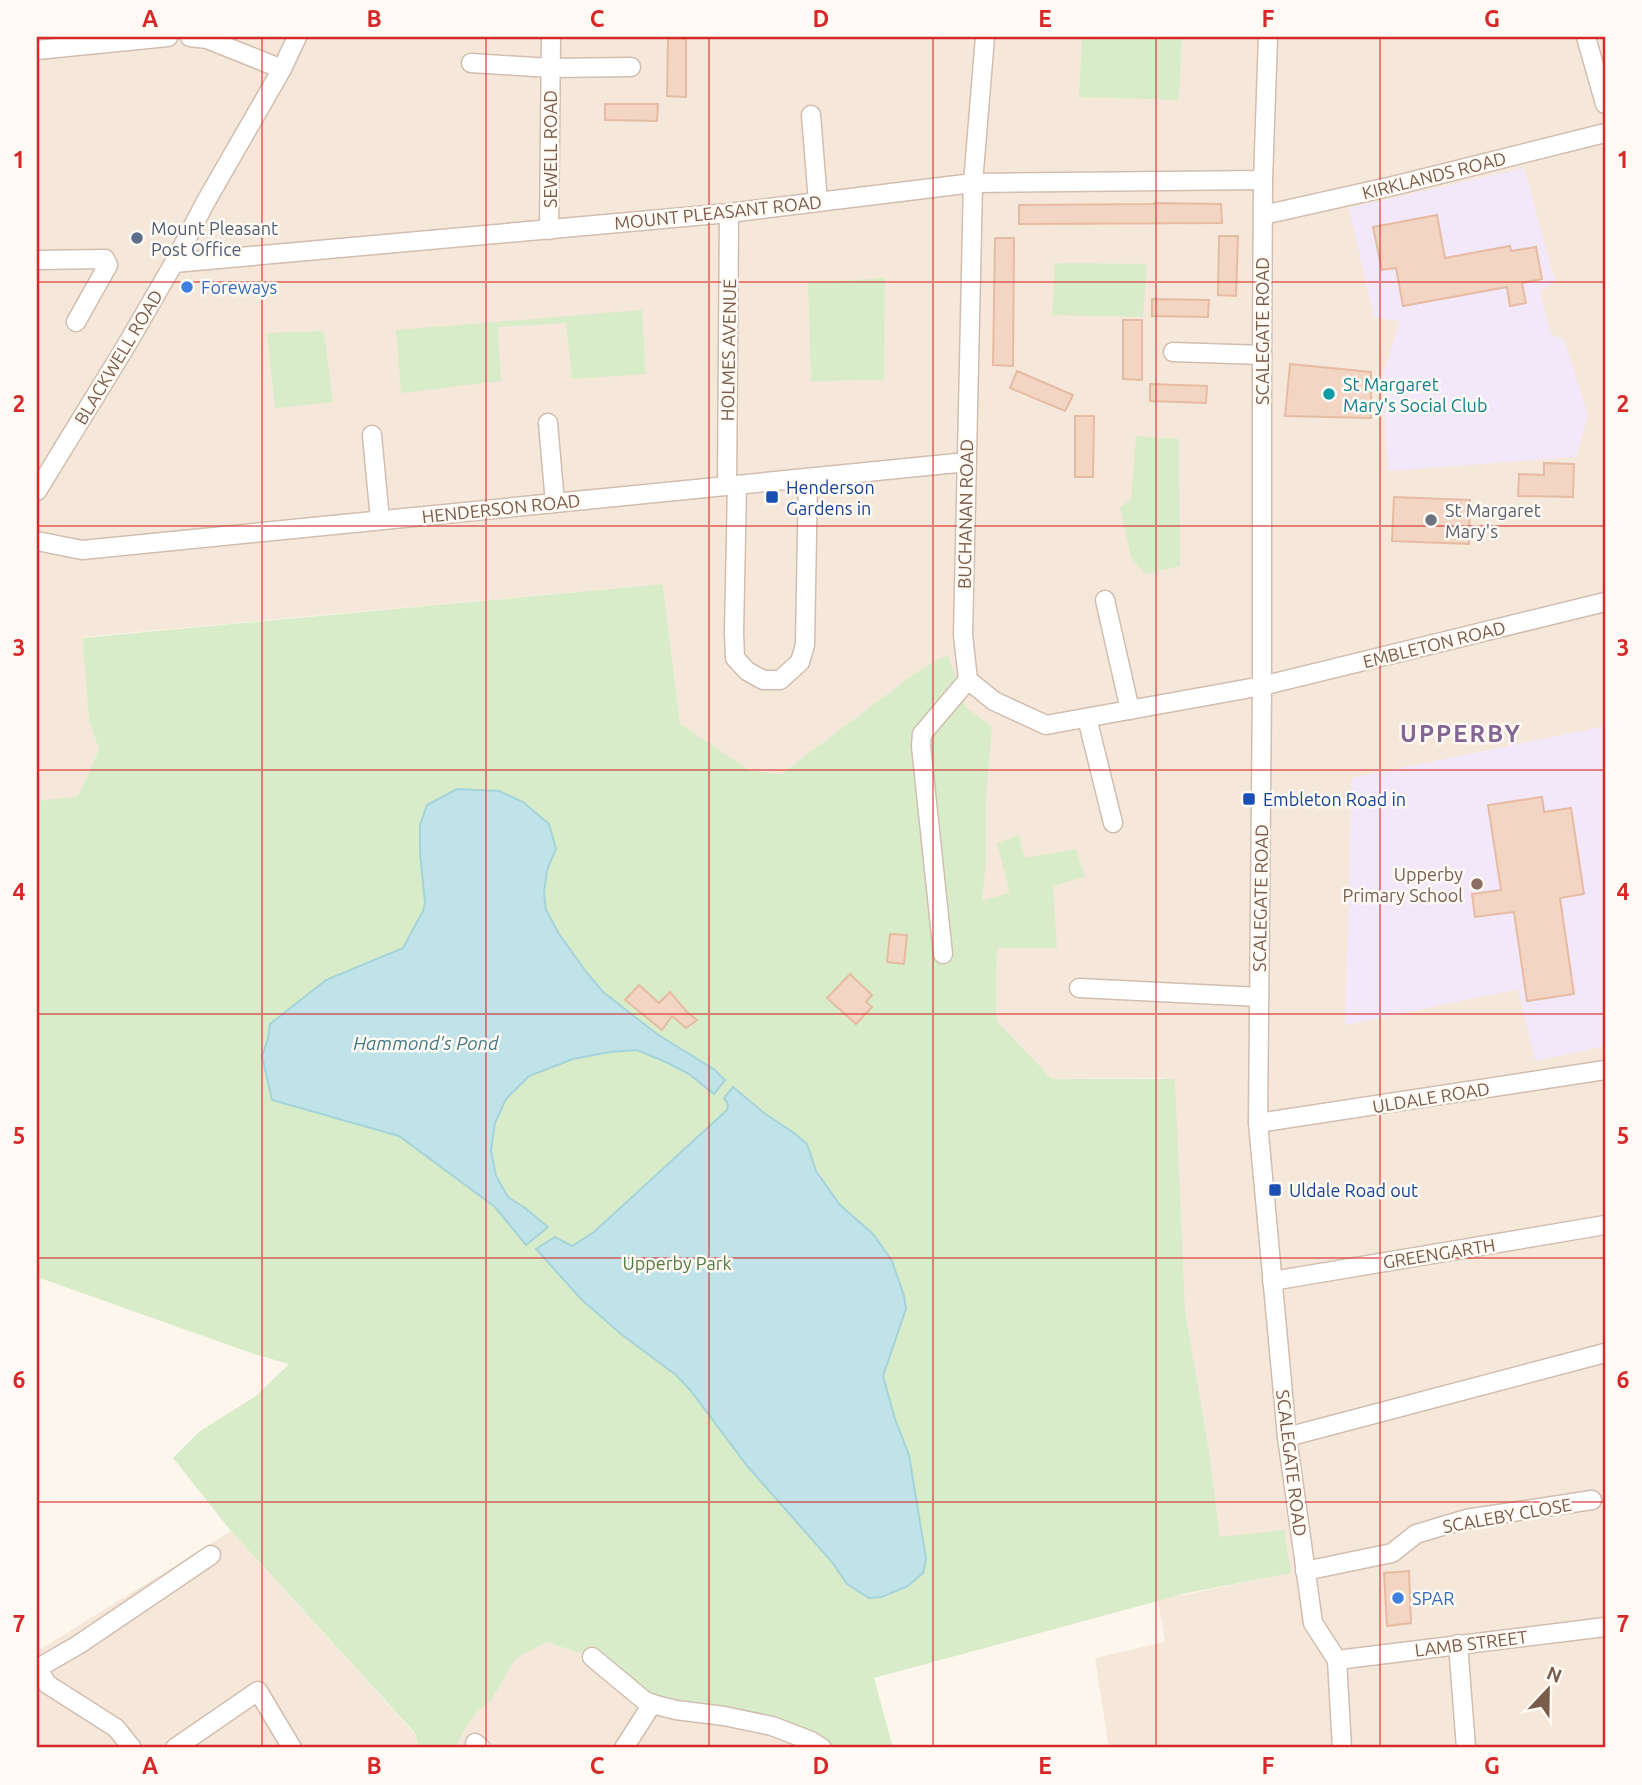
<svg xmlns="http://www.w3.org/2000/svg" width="1642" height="1785" viewBox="0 0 1642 1785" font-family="Ubuntu,sans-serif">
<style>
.residential{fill:#f5e8da}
.education{fill:#f3e8fa}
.green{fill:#d8ecc9}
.water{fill:#bfe3e8;stroke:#a5d3da;stroke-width:2}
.building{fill:#f3d5c3;stroke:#e6bba3;stroke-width:2}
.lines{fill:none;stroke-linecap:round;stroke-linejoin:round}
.minor-casing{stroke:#d1beb0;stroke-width:21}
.minor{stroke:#fff;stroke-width:18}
.grid{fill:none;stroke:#d62828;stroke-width:2;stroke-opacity:0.55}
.service-dot{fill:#5c6f8a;stroke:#fffaf3;stroke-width:2.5}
.shop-dot{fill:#3f7fe0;stroke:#fffaf3;stroke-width:2.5}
.culture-dot{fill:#0f9aa8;stroke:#fffaf3;stroke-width:2.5}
.transit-dot{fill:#1a4fb4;stroke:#fffaf3;stroke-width:2.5}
.worship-dot{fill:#6b7280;stroke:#fffaf3;stroke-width:2.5}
.education-dot{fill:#8d6e63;stroke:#fffaf3;stroke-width:2.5}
.labels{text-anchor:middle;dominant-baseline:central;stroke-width:5;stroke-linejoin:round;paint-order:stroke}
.street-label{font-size:18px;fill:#7a5c4d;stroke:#fffaf3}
.service-label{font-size:18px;fill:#4e5e75;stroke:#fffaf3;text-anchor:start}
.shop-label{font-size:18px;fill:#366cbe;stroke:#fffaf3;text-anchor:start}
.culture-label{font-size:18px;fill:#0d838f;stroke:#fffaf3;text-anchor:start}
.transit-label{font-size:18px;fill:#164399;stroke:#fffaf3;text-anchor:start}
.worship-label{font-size:18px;fill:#5b616d;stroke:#fffaf3;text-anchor:start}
.education-label{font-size:18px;fill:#785e54;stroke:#fffaf3;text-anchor:end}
.park-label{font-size:18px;fill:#537a41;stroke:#fffaf3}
.water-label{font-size:19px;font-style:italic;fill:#437c86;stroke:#fffaf3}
.district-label{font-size:24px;font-weight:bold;letter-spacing:2px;fill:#846695;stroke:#fffaf3}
.neatline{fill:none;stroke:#d62828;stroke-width:2.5}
.grid-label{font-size:23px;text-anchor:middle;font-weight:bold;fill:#d62828}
</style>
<rect width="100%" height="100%" fill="#fdf6ec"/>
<g class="residential">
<polygon points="37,37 1605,37 1605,1748 1109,1748 1095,1658 1165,1642 1158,1600 1290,1573 1220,1537 1210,1457 1185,1309 1162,1078 1052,1079 996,1020 997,947 982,900 986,866 986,798 966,707 937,660 914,674 781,774 749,770 680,725 663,584 82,637 89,721 99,749 78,796 37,801"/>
<polygon points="231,1531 415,1734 418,1744 417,1748 37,1748 37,1642 41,1649"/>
<polygon points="546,1642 592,1657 724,1716 822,1748 455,1748 465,1729 477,1712 491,1701 515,1658"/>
</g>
<g class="education">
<polygon points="1524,168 1555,281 1540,292 1551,334 1564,340 1588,415 1576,457 1388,471 1383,375 1400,321 1374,317 1349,208"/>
<polygon points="1605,726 1605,1046 1535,1061 1518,989 1345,1025 1352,778"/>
</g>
<g class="green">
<polygon points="1082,37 1182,37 1179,100 1079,97"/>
<polygon points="1055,263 1147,264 1143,317 1052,315"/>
<polygon points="885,278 884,380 811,381 808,283"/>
<polygon points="642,310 646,374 572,379 566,323 498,327 501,381 401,393 396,330"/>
<polygon points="324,331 333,402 275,408 267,333"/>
<polygon points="1136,436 1179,439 1180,566 1145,574 1131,557 1120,508 1131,499"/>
<polygon points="663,584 680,724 749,770 781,774 914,674 937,660 948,655 966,707 992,727 986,798 986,866 982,900 1010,893 997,843 1019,835 1025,858 1076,849 1085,877 1053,886 1057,948 997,948 996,1020 1052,1079 1175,1079 1185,1309 1210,1457 1220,1537 1284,1530 1291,1573 1187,1593 874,1678 893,1748 822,1748 811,1741 676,1710 592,1657 546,1642 515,1659 491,1701 477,1712 465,1729 455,1748 417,1748 418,1744 415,1733 231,1531 173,1458 200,1431 256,1396 289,1364 254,1354 37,1277 37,801 78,796 99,749 89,721 82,638"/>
</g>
<g class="water">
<polygon points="457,789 499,791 523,802 549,824 556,849 547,870 544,893 546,910 559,934 587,973 603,992 657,1034 715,1070 725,1080 714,1094 689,1074 668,1063 637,1050 610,1052 573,1059 529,1076 506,1099 495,1123 491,1150 496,1176 508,1197 525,1208 548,1227 526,1245 495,1207 399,1136 272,1100 262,1056 268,1039 270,1024 326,980 403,948 423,911 425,903 420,853 420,825 427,805"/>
<polygon points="733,1087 764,1113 794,1133 807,1144 816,1171 840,1205 873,1234 892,1261 904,1296 906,1309 883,1376 895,1419 909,1455 926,1559 923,1573 908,1586 882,1597 869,1598 847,1584 832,1562 748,1467 691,1391 676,1375 621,1334 582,1300 536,1249 555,1237 572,1246 594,1232 727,1110 728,1104 724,1098"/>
</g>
<g class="building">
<polygon points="668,38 686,39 686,97 667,96"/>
<polygon points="605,104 658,104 657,121 605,120"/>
<polygon points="1154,203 1221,204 1222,223 1019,224 1019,205 1154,204"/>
<polygon points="1437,215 1445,258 1510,246 1511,251 1536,247 1542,279 1522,283 1526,303 1510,306 1507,287 1403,306 1396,268 1382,270 1373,227"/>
<polygon points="1219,236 1238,236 1236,296 1218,295"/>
<polygon points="995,238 1014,238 1013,366 993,365"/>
<polygon points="1152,299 1209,300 1208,317 1152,316"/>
<polygon points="1123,320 1142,320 1142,380 1123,379"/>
<polygon points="1290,364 1371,372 1371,418 1285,416"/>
<polygon points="1017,371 1073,395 1065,411 1010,388"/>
<polygon points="1150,384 1207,386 1206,403 1150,401"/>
<polygon points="1075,416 1094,416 1093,477 1075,477"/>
<polygon points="1544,463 1574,464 1573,497 1518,496 1519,474 1544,475"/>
<polygon points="1394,497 1470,500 1469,544 1392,541"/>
<polygon points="1542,797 1544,812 1571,808 1584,894 1560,898 1574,994 1527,1001 1514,912 1475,917 1472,894 1501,890 1488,805"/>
<polygon points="890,934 907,935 904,964 887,962"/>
<polygon points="850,974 872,995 866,1002 872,1007 856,1024 827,998"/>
<polygon points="639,985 659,1003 670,992 687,1012 697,1020 686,1028 672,1016 662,1030 625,1000"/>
<polygon points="1409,1571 1411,1623 1387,1626 1384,1573"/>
</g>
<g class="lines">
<g class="minor-casing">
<g id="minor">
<polyline points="190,37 207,39 282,69"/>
<polyline points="985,37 973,183 963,635 968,680 994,701 1046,725 1262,686 1605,602"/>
<polyline points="1268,37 1263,180 1262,355 1262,686 1258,1123 1287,1437 1313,1623 1337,1660 1342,1748"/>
<polyline points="1586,37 1605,104"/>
<polyline points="37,50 168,37"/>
<polyline points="471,63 550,68 631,67"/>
<polyline points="811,115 818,202"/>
<polyline points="1263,215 1397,185 1605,133"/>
<polyline points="549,230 551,37"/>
<polyline points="37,260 105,259 108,265 76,322"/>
<polyline points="174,263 729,213 973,183 1263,180"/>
<polyline points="1173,352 1262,355"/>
<polyline points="548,423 555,503"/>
<polyline points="372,435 380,520"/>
<polyline points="737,485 734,633 735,658 747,671 763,680 780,680 800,662 805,645 808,478"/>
<polyline points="727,486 729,213"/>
<polyline points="37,491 126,346 174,263 205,203 282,69 297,37"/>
<polyline points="37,541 82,550 967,462"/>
<polyline points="1105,600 1130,710"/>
<polyline points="1087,718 1113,823"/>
<polyline points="943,954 921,746 922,734 968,680"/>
<polyline points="1079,988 1259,997"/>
<polyline points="1258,1123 1605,1070"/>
<polyline points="1272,1281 1605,1225"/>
<polyline points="1287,1437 1605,1353"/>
<polyline points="1305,1571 1392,1553 1416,1534 1466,1519 1592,1500"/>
<polyline points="1458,1644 1466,1748"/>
<polyline points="592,1657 645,1701 656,1705 676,1710 724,1716 772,1726 811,1741 822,1748"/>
<polyline points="1337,1660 1605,1627"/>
<polyline points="37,1666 47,1684 116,1728 132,1748"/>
<polyline points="38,1668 78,1645 211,1555"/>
<polyline points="475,1743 481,1748"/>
<polyline points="175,1748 258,1691 292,1748"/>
<polyline points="624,1748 652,1704"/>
</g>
</g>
<use href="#minor" class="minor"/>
</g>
<path class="grid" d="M 262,37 L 262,1748M 486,37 L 486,1748M 709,37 L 709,1748M 933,37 L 933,1748M 1156,37 L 1156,1748M 1380,37 L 1380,1748M 37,282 L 1605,282M 37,526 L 1605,526M 37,770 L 1605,770M 37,1014 L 1605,1014M 37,1258 L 1605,1258M 37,1502 L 1605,1502"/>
<circle class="service-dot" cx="137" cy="238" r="7"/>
<g class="shop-dot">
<circle cx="187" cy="287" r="7"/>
<circle cx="1398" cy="1598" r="7"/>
</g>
<circle class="culture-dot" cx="1329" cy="394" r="7"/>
<g class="transit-dot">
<rect x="765" y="490" width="14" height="14" rx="3.5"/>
<rect x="1242" y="792" width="14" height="14" rx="3.5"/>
<rect x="1268" y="1183" width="14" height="14" rx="3.5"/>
</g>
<circle class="worship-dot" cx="1431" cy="520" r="7"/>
<circle class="education-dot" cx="1477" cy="884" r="7"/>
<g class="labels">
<g class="street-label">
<text transform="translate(550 149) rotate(-90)">SEWELL ROAD</text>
<text transform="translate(1434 175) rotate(-14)">KIRKLANDS ROAD</text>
<text transform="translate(718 212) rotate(-6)">MOUNT PLEASANT ROAD</text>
<text transform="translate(1262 331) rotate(-90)">SCALEGATE ROAD</text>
<text transform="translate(728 350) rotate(-89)">HOLMES AVENUE</text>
<text transform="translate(118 357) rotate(-59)">BLACKWELL ROAD</text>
<text transform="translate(501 508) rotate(-6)">HENDERSON ROAD</text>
<text transform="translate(965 514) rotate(-89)">BUCHANAN ROAD</text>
<text transform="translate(1434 644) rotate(-14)">EMBLETON ROAD</text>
<text transform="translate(1260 898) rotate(-89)">SCALEGATE ROAD</text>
<text transform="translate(1431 1097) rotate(-9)">ULDALE ROAD</text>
<text transform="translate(1439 1253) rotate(-9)">GREENGARTH</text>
<text transform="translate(1292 1463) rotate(83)">SCALEGATE ROAD</text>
<text transform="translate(1507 1515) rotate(-10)">SCALEBY CLOSE</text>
<text transform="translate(1471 1643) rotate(-7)">LAMB STREET</text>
</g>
<g class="service-label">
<text x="151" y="228">Mount Pleasant<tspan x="151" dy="21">Post Office</tspan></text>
</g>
<g class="shop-label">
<text x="201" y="287">Foreways</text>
<text x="1412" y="1598">SPAR</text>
</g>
<g class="culture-label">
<text x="1343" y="384">St Margaret<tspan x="1343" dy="21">Mary's Social Club</tspan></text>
</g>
<g class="transit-label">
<text x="786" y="487">Henderson<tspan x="786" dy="21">Gardens in</tspan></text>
<text x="1263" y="799">Embleton Road in</text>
<text x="1289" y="1190">Uldale Road out</text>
</g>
<g class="worship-label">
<text x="1445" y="510">St Margaret<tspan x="1445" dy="21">Mary's</tspan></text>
</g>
<g class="education-label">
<text x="1463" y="874">Upperby<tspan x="1463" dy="21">Primary School</tspan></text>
</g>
<g class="park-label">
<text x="677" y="1263">Upperby Park</text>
</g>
<g class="water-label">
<text x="426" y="1043">Hammond's Pond</text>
</g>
<g class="district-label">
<text x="1461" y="733">UPPERBY</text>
</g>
</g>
<rect width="1642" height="1785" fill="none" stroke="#fffaf3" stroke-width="77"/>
<g transform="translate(1548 1690) rotate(22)" stroke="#fffaf3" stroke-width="5" paint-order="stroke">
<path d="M0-5L12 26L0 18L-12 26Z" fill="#7a5c4d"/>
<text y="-10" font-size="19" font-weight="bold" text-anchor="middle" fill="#7a5c4d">N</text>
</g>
<rect x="38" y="38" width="1566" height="1708" class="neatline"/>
<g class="grid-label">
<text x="150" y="27">A</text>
<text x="374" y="27">B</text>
<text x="597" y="27">C</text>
<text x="821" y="27">D</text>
<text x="1045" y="27">E</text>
<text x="1268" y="27">F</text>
<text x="1492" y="27">G</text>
<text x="19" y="168">1</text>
<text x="1623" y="168">1</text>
<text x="19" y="412">2</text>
<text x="1623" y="412">2</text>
<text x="19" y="656">3</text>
<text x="1623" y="656">3</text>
<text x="19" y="900">4</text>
<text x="1623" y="900">4</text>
<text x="19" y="1144">5</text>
<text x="1623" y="1144">5</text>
<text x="19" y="1388">6</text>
<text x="1623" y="1388">6</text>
<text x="19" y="1632">7</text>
<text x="1623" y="1632">7</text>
<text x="150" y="1774">A</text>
<text x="374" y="1774">B</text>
<text x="597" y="1774">C</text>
<text x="821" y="1774">D</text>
<text x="1045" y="1774">E</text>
<text x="1268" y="1774">F</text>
<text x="1492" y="1774">G</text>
</g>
</svg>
